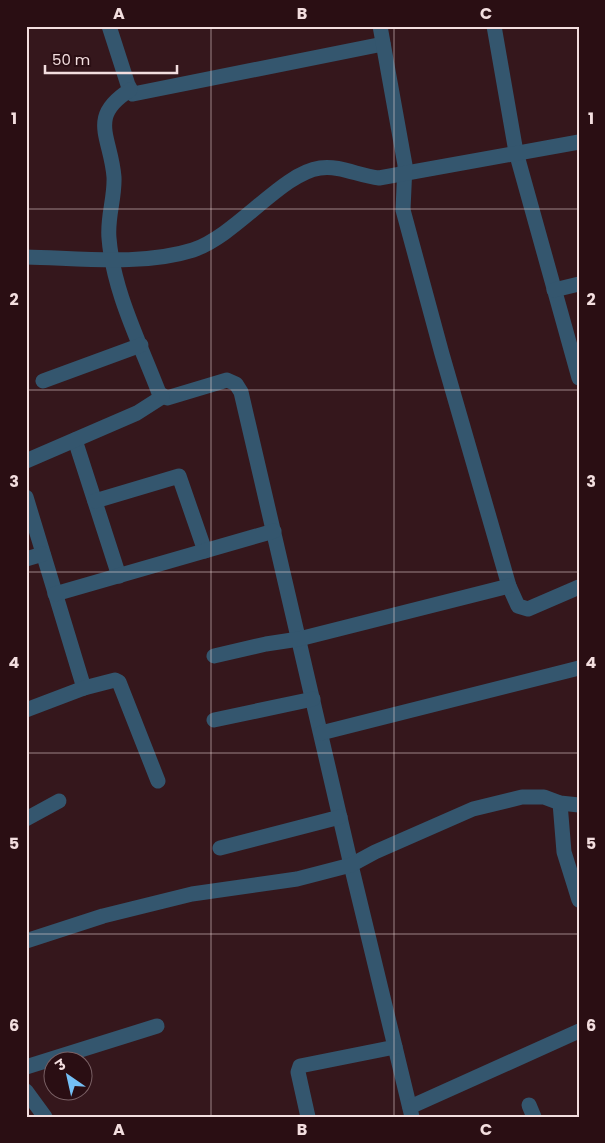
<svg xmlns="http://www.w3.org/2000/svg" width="605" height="1143" viewBox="0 0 605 1143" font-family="Poppins,'Noto Sans Devanagari',sans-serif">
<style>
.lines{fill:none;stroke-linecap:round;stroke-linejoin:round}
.street{stroke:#34566e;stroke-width:15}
.grid{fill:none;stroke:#f3dedf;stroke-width:1;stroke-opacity:0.55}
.neatline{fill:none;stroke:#f3dedf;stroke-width:2}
.grid-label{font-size:16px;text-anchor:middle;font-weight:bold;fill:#f3dedf}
</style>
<rect width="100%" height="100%" fill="#35171c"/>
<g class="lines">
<g class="street">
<polyline points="109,26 128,85 133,94 383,44"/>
<polyline points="380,26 405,165 403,210 442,354 509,586 518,606 528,609 579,587"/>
<polyline points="494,26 516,152 579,378"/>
<path d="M 130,90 C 87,117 111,137 114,177 C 115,198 107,217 109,238 C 113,291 140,343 159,393 L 167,398 L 227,380 L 236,384 L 241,392 L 351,865 L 412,1117"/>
<path d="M 26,257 C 78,258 143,266 193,250 C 237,235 282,173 320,168 C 340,165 359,176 379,178 L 579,142"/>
<polyline points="554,290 579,284"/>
<polyline points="43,381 141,345"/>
<polyline points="75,440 119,576"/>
<polyline points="26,461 137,413 162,397"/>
<polyline points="26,497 84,688"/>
<polyline points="95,501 179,476 205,551"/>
<polyline points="26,559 43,554"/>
<polyline points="55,594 274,531"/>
<polyline points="214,656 266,644 299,639 509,586"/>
<polyline points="26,710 84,688 115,680 119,682 158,781"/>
<polyline points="214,720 313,699"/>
<polyline points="321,733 579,668"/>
<polyline points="560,803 564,852 579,900"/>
<polyline points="26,819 59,801"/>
<polyline points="220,848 340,817"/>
<polyline points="26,941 103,916 192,894 297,879 351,865 375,852 473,809 522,797 544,797 560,803 579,805"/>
<polyline points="26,1067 157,1026"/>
<polyline points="26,1091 45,1117"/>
<polyline points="529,1105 534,1117"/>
<polyline points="410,1107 579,1031"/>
<polyline points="308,1117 298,1072 300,1066 395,1047"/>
</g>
</g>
<path class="grid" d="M 211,26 L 211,1117M 394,26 L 394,1117M 26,209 L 579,209M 26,390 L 579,390M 26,572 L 579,572M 26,753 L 579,753M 26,934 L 579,934"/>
<rect width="605" height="1143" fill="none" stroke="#2a0e13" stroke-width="55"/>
<g transform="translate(68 1076) rotate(326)"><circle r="24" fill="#2a0e13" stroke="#7a6165"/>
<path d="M0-4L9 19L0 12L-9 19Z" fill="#74c0f6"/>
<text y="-8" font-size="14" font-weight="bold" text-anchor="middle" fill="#f3dedf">उ</text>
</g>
<path d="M45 65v8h132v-8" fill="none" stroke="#f3dedf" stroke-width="2.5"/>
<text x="52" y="65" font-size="15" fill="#f3dedf" stroke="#2a0e13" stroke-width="4" paint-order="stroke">50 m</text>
<rect x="28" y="28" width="550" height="1088" class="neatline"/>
<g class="grid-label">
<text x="119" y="19">A</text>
<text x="302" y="19">B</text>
<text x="486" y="19">C</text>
<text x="14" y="124">1</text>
<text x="591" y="124">1</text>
<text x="14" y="305">2</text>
<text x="591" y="305">2</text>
<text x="14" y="487">3</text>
<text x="591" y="487">3</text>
<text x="14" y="668">4</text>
<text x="591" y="668">4</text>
<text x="14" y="849">5</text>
<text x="591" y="849">5</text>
<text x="14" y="1031">6</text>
<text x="591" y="1031">6</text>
<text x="119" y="1135">A</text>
<text x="302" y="1135">B</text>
<text x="486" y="1135">C</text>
</g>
</svg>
